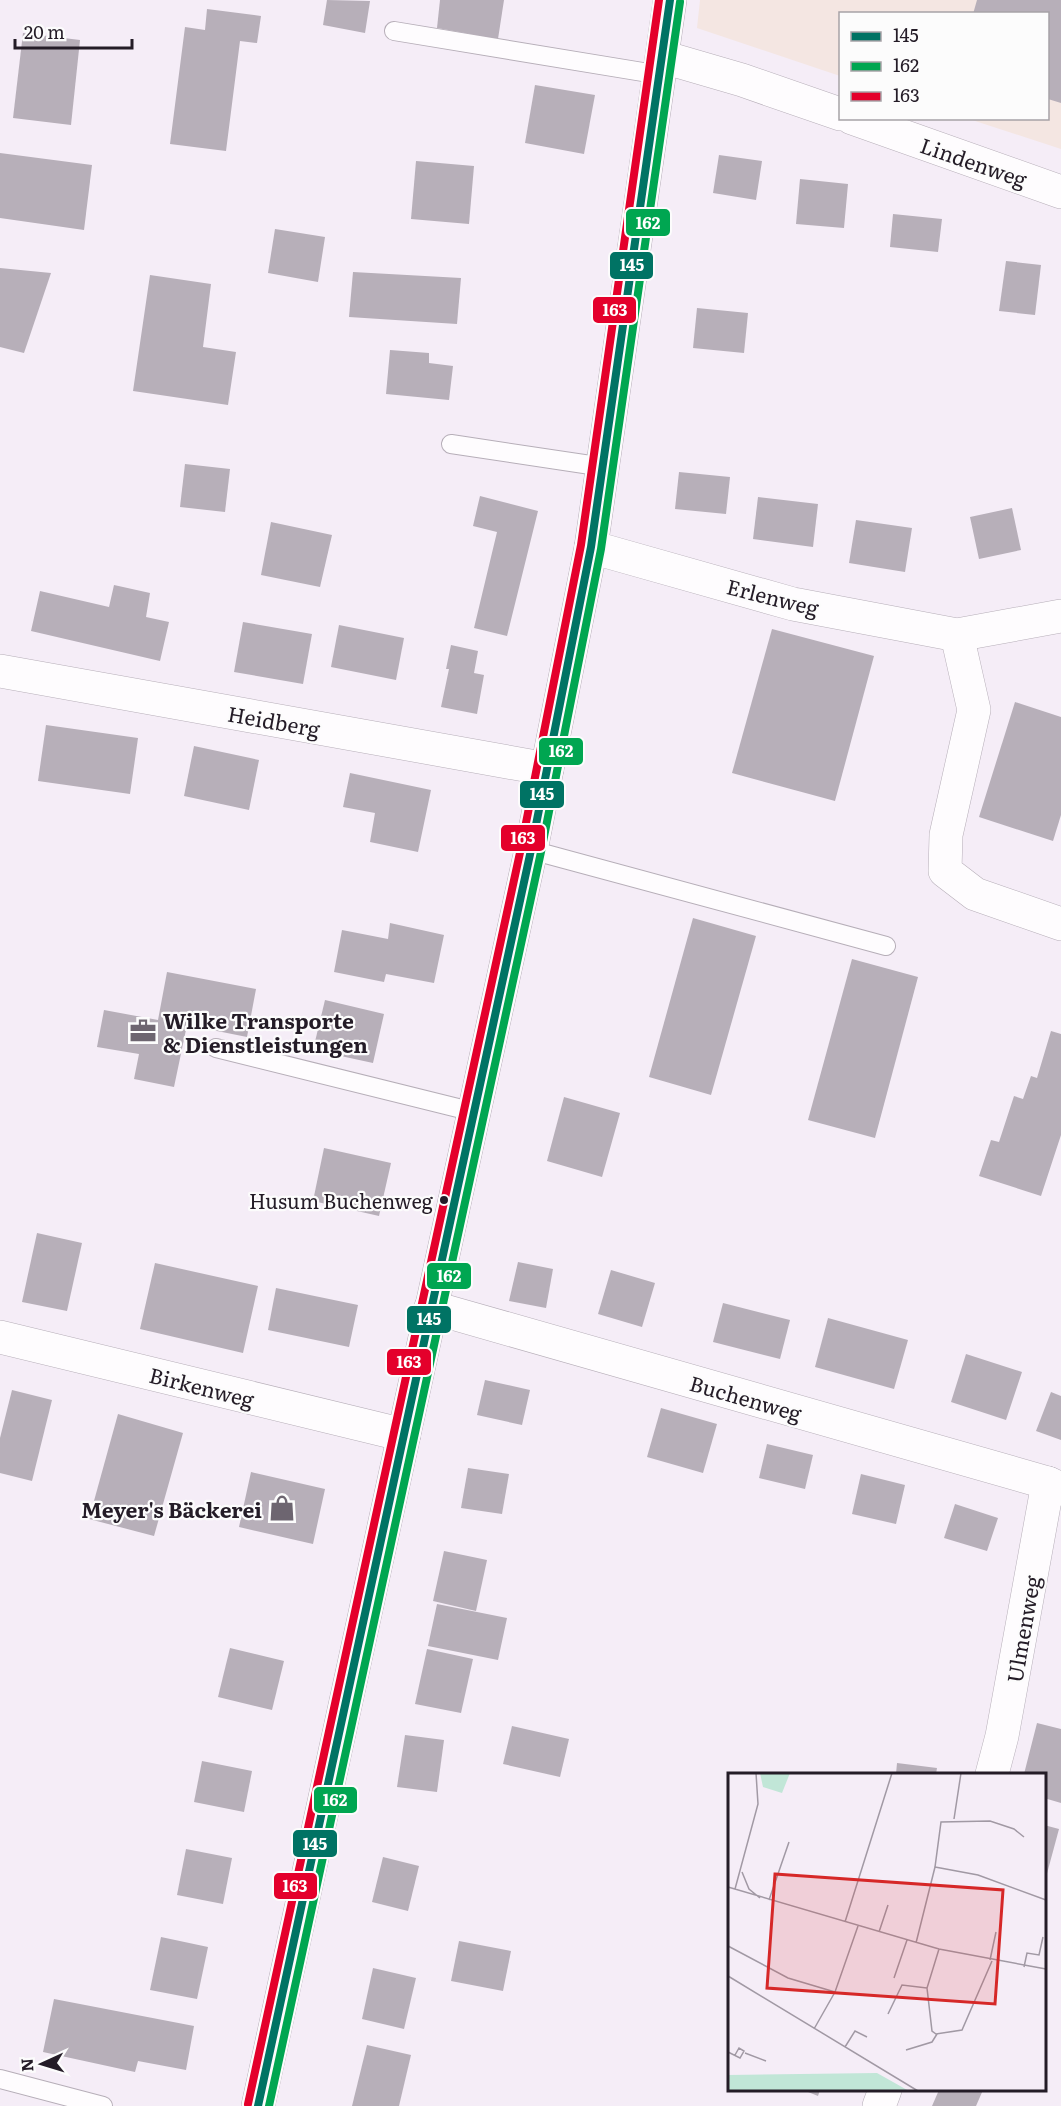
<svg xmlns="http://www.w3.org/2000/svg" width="1061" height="2106" viewBox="0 0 1061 2106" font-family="Literata,serif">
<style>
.commercial{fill:#f4e6e2}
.building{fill:#b7afb9}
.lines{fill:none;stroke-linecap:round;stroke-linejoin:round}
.lane-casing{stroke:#b6aeb8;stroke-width:20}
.street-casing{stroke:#b6aeb8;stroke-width:34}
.secondary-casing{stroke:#b6aeb8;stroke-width:34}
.lane{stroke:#fefcfe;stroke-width:18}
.street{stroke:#fefcfe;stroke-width:33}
.secondary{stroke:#fefcfe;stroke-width:33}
.bus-1-casing{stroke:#fcfcfc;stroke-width:12}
.bus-2-casing{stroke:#fcfcfc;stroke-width:12}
.bus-3-casing{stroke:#fcfcfc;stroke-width:12}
.bus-1{stroke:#007364;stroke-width:8}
.bus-2{stroke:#00a651;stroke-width:8}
.bus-3{stroke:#e4002b;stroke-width:8}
.bus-dot{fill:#241c27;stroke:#fcfcfc;stroke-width:2}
.labels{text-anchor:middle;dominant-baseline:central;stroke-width:4.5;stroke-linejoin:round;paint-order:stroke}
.bus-label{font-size:20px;fill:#241c27;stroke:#fcfcfc;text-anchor:end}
.street-label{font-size:21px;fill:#241c27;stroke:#fcfcfc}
.poi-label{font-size:21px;font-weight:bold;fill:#241c27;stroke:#fcfcfc;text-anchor:start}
.inset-road{fill:none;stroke:#a199a4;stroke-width:1.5}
.view{fill:#d62828;fill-opacity:0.15;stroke:#d62828;stroke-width:3}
.inset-edge{fill:none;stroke:#241c27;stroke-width:3}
.line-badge{stroke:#fcfcfc;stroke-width:2}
.badge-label{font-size:16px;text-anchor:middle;font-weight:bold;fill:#fff}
</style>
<rect width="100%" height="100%" fill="#f5edf7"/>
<polygon class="commercial" points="700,0 1061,0 1061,149 969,119 1048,118 1048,14 840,14 840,76 697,28"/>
<g class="building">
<polygon points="327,0 370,1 365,33 323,25"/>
<polygon points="440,0 504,0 498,39 437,28"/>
<polygon points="977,0 1061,0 1061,103 1048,99 1048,14 973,14"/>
<polygon points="207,9 261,16 257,43 240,41 226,151 170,144 185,27 205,30"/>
<polygon points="23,33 80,40 71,125 13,118"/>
<polygon points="535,85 595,95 584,154 525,143"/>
<polygon points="0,153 92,165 84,230 0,218"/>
<polygon points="719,155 762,161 756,200 713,193"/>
<polygon points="416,161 474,166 469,224 411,219"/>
<polygon points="800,179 848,184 844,228 796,224"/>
<polygon points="893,214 942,219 938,252 890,247"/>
<polygon points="275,229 325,237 318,282 268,273"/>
<polygon points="1006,261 1041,265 1035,315 999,311"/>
<polygon points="0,268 51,273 24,353 0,347"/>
<polygon points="353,272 461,278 457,324 349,317"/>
<polygon points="150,275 211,284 203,347 236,352 228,405 133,391"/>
<polygon points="697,308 748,313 744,353 693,348"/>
<polygon points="390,350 429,353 429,363 453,366 449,400 386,394"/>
<polygon points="185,464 230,469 225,512 180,507"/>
<polygon points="679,472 730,477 726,514 675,509"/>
<polygon points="480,496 538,511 507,636 474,628 497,532 473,526"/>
<polygon points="758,497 818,504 813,547 753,539"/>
<polygon points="1012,508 1021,550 979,559 970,517"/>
<polygon points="856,520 912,528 905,572 849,563"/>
<polygon points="271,522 332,535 320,587 261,575"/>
<polygon points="114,585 150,593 146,617 169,622 160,661 31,631 40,591 109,607"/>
<polygon points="243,622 312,634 303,684 234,672"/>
<polygon points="339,625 404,638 396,680 331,667"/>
<polygon points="772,629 874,656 835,801 732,773"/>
<polygon points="451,645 478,651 474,673 484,675 477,714 441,707 449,669 446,669"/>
<polygon points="1015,702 1061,717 1061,815 1053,841 979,817"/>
<polygon points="46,725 138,738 130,794 38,781"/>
<polygon points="194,746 259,760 249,810 184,796"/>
<polygon points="350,773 431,790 418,852 370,842 375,813 343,807"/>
<polygon points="693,918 756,936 711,1095 649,1077"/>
<polygon points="390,923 444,935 434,983 386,974 384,982 334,972 342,930 388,939"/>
<polygon points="852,959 918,977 875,1138 808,1120"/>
<polygon points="167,972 256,989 247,1037 187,1025 174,1087 134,1079 139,1054 97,1047 104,1010 158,1020"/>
<polygon points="325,1000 384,1014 373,1063 313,1050"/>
<polygon points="1051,1031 1061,1034 1061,1135 1041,1196 979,1176 991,1140 999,1142 1014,1096 1023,1099 1031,1076 1037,1078"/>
<polygon points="564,1097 620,1113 602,1177 547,1161"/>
<polygon points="324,1148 391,1163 379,1216 313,1201"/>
<polygon points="37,1233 82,1243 67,1311 22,1302"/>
<polygon points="518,1262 553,1269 546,1308 509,1301"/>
<polygon points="155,1263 258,1286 243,1353 140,1329"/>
<polygon points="611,1270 655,1283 642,1327 598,1314"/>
<polygon points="276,1288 358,1305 349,1347 268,1330"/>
<polygon points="723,1303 790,1320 780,1359 713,1342"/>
<polygon points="828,1318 908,1340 894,1389 815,1367"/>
<polygon points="966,1354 1022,1372 1006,1420 951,1402"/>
<polygon points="485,1380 530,1390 522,1425 477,1415"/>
<polygon points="12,1390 52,1400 32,1481 0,1473 0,1438"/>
<polygon points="1051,1392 1061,1396 1061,1440 1036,1431"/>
<polygon points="661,1408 717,1424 703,1473 647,1457"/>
<polygon points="118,1414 183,1433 154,1536 89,1519"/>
<polygon points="767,1444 813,1455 805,1489 759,1478"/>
<polygon points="468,1468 509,1474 502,1514 461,1508"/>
<polygon points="251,1472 325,1489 313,1544 239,1527"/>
<polygon points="861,1474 905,1485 896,1524 852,1514"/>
<polygon points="955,1504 998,1518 987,1551 944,1538"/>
<polygon points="444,1551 487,1560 476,1611 433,1601"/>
<polygon points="437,1604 507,1618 498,1660 428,1646"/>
<polygon points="230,1648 284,1661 272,1710 218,1697"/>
<polygon points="427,1649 473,1659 461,1713 415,1704"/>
<polygon points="1037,1723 1061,1729 1061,1803 1044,1798 1044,1774 1024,1774"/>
<polygon points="512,1726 569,1739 560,1777 503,1764"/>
<polygon points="405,1735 444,1740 437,1792 397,1787"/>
<polygon points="202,1761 252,1771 244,1812 194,1802"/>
<polygon points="897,1763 937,1768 936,1774 896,1774"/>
<polygon points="1044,1825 1059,1829 1045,1881 1044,1880"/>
<polygon points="186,1849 232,1858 223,1904 177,1895"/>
<polygon points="383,1857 419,1866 408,1911 372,1902"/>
<polygon points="161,1937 208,1947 197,1999 150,1990"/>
<polygon points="459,1941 511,1951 503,1991 451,1981"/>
<polygon points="373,1968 416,1978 404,2029 362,2019"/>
<polygon points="54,1999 194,2026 186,2070 138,2061 135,2072 43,2052"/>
<polygon points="367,2045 411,2055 399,2106 352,2106"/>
<polygon points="803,2090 820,2090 818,2096"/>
<polygon points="939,2090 983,2090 976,2106 932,2106"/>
</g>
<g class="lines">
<g class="lane-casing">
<g id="lane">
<polyline points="394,31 661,75"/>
<polyline points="451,444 604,467"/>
<polyline points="531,850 886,946"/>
<polyline points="216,1048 474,1112"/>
<polyline points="0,2079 103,2106"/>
</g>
</g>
<g class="street-casing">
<g id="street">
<polyline points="663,57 742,80 840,114"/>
<polyline points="852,118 1061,192"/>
<polyline points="591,547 793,604 957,635 1061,616"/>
<polyline points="957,635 974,710 946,835 945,871 975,894 1061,924"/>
<polyline points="0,671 547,769"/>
<polyline points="431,1307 1048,1483 1061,1489"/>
<polyline points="0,1337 404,1435"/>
<polyline points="992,1774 1002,1736 1048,1483"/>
<polyline points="879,2106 885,2090"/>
</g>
</g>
<g class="secondary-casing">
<polyline id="secondary" points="258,2106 531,850 591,547 670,0"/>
</g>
<use href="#lane" class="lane"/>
<use href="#street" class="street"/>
<use href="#secondary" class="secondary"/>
<g class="bus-1-casing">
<polyline id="bus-1" points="258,2106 531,850 591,547 670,0"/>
</g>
<g class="bus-2-casing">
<polyline id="bus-2" points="269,2106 541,852 601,549 680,2"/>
</g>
<g class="bus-3-casing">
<polyline id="bus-3" points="248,2104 521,848 581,545 659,0"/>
</g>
<use href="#bus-1" class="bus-1"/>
<use href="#bus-2" class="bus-2"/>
<use href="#bus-3" class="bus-3"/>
</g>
<defs>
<g id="office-bare" transform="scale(2.07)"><path d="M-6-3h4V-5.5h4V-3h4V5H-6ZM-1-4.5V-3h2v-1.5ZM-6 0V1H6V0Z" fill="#6d6570" stroke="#fcfcfc" stroke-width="2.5" paint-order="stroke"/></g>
<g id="shop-bare" transform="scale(2.07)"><path d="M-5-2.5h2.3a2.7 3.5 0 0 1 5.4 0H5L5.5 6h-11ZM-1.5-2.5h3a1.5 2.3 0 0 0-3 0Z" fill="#6d6570" stroke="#fcfcfc" stroke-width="2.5" paint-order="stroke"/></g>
</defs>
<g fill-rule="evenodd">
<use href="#office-bare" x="143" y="1031"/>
<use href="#shop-bare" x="282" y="1508"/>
</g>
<circle class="bus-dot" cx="444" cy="1200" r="5"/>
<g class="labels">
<g class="bus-label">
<text x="433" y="1200">Husum Buchenweg</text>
</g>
<g class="street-label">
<text transform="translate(974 161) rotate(19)">Lindenweg</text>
<text transform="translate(773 596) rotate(14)">Erlenweg</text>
<text transform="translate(274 720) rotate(10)">Heidberg</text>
<text transform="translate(202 1386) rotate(14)">Birkenweg</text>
<text transform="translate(746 1397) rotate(16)">Buchenweg</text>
<text transform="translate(1022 1629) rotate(-80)">Ulmenweg</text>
</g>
<g class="poi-label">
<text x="163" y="1019">Wilke Transporte<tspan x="163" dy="24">&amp; Dienstleistungen</tspan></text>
<text x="262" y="1508" text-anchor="end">Meyer's Bäckerei</text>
</g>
</g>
<g transform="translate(728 1773)">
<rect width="318" height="318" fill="#f5edf7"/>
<path d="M 32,0 L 62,0 L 54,20 L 35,14 ZM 149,300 L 181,318 L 0,318 L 0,302 Z" fill="#c1e6d7"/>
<path class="inset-road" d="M 226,46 L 233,0M 207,94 L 250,102 L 318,127M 14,99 L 21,116 L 32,125M 0,114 L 211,176 L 318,196M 7,116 L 30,31 L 28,0M 41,127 L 61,69M 117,149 L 164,0M 151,159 L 160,132M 188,170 L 207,94 L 213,49 L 262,48 L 286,56 L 296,64M 0,173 L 60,205 L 107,219M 211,176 L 199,215 L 204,258 L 208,261 L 234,257 L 264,188M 262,187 L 268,159M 296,194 L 299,180 L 311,182 L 315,164M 0,203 L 190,318M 166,205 L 179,167M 160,241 L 174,212 L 199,215M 86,256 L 107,219 L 130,153M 117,274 L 127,258 L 139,264M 178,277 L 204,269 L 209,261M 0,279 L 12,285 L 16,278 L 11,275 L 7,282M 17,280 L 38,288"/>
<path class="view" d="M 47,101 L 275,117 L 267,231 L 39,215 Z"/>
<rect width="318" height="318" class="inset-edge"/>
</g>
<g class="line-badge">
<rect x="625" y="208" width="46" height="29" rx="6" fill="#00a651"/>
<rect x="609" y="251" width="45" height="29" rx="6" fill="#007364"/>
<rect x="592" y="296" width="45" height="28" rx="6" fill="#e4002b"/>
<rect x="538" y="737" width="46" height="29" rx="6" fill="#00a651"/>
<rect x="519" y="780" width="46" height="29" rx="6" fill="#007364"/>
<rect x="500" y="824" width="46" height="28" rx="6" fill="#e4002b"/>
<rect x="426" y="1262" width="46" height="28" rx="6" fill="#00a651"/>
<rect x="406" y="1305" width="46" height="29" rx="6" fill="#007364"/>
<rect x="386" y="1348" width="46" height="28" rx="6" fill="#e4002b"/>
<rect x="313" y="1786" width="45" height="28" rx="6" fill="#00a651"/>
<rect x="292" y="1829" width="46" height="29" rx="6" fill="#007364"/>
<rect x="273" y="1872" width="45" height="28" rx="6" fill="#e4002b"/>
</g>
<g class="badge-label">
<text x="648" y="229">162</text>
<text x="632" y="271">145</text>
<text x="615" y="316">163</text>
<text x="561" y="757">162</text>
<text x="542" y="800">145</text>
<text x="523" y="844">163</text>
<text x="449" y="1282">162</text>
<text x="429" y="1325">145</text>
<text x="409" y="1368">163</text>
<text x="335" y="1806">162</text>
<text x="315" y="1850">145</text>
<text x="295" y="1892">163</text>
</g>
<rect x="839" y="12" width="210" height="108" fill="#fcfcfc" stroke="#a6a2a7" stroke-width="1.5"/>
<rect x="851" y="32" width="30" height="9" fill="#007364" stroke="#a6a2a7" stroke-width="1.5"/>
<text x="893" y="42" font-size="18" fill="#241c27">145</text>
<rect x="851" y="62" width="30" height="9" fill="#00a651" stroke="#a6a2a7" stroke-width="1.5"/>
<text x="893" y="72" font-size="18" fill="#241c27">162</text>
<rect x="851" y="92" width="30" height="9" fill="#e4002b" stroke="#a6a2a7" stroke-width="1.5"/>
<text x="893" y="102" font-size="18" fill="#241c27">163</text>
<g transform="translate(42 2064) rotate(266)" stroke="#fcfcfc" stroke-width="4.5" paint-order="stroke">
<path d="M0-4.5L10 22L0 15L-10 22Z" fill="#241c27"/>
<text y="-9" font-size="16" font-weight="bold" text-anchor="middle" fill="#241c27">N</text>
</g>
<path d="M15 39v9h117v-9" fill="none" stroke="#241c27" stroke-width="3"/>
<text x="24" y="39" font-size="18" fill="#241c27" stroke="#fcfcfc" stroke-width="4.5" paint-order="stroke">20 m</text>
</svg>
